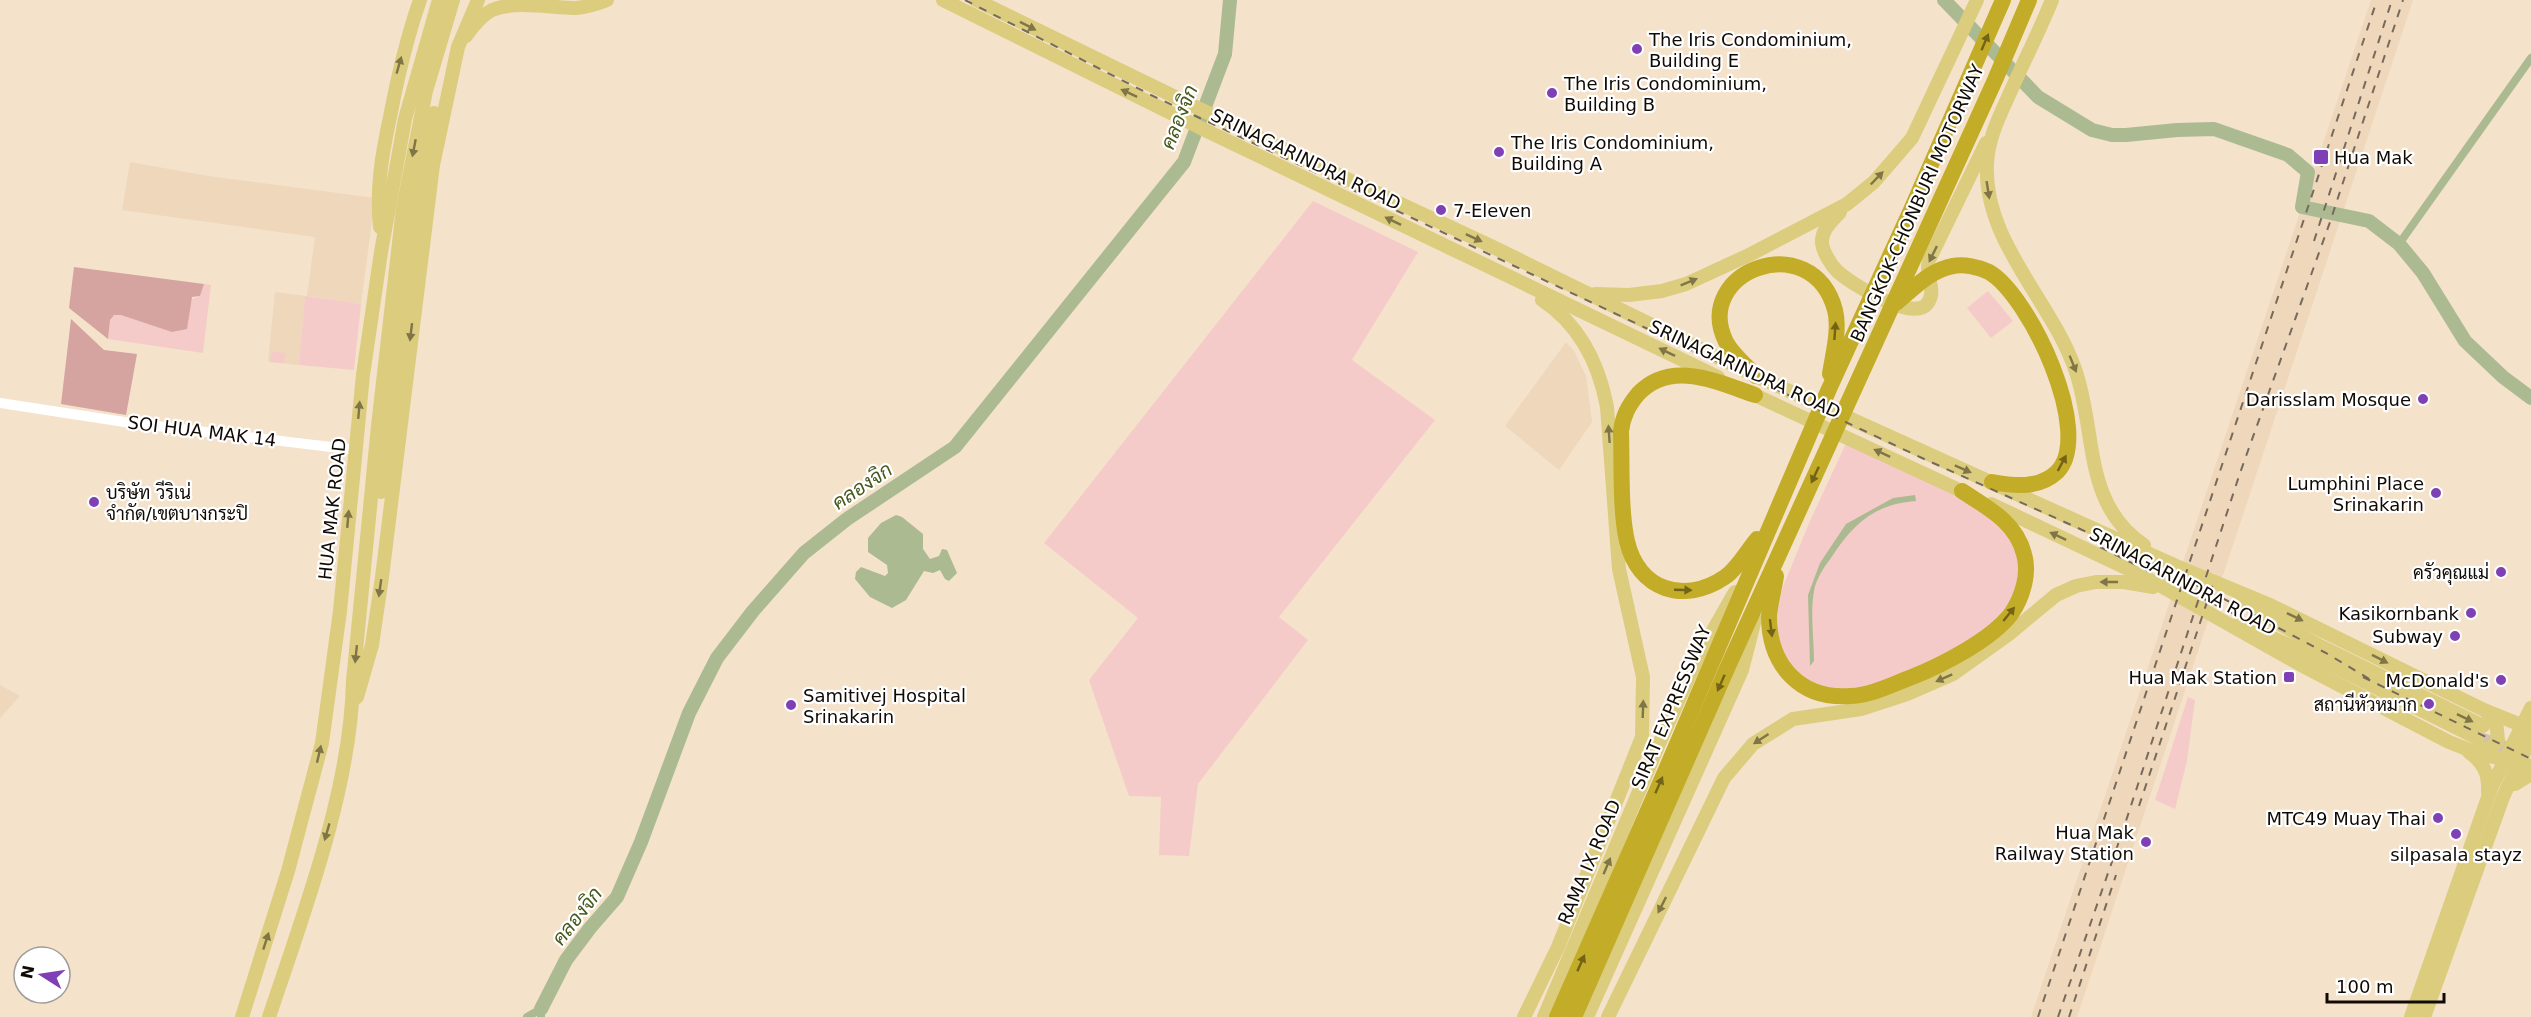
<svg xmlns="http://www.w3.org/2000/svg" width="2531" height="1017" viewBox="0 0 2531 1017" font-family="'DejaVu Sans',Sarabun,sans-serif">
<style>
.built{fill:#eed7ba}
.green{fill:#f5cbc9}
.forest{fill:#d5a3a0}
.water{fill:#abba91}
.lines{fill:none;stroke-linecap:round;stroke-linejoin:round}
.canal{stroke:#abba91;stroke-width:8}
.river{stroke:#abba91;stroke-width:14}
.major-tunnel{stroke:#d2c2ad;stroke-width:14;stroke-dasharray:14 7;stroke-linecap:butt}
.minor{stroke:#fff;stroke-width:10}
.major{stroke:#dbcd7d;stroke-width:14}
.highway{stroke:#c3ac27;stroke-width:16}
.rail{stroke:#766a5d;stroke-width:2;stroke-dasharray:8 8;stroke-linecap:butt}
.oneway{fill:#807547}
.oneway2{fill:#726317}
.poi-dot{fill:#8040b5;stroke:#fff;stroke-width:2}
.labels{text-anchor:middle;dominant-baseline:central;stroke-width:4.5;stroke-linejoin:round;paint-order:stroke}
.poi-label{font-size:18px;fill:#100a04;stroke:#fff;text-anchor:end}
.street-label{font-size:18px;fill:#100a04;stroke:#fff}
.water-label{font-size:20px;font-style:italic;fill:#46581a;stroke:#fff}
</style>
<rect width="100%" height="100%" fill="#f4e2cb"/>
<g class="built">
<polygon points="2371,0 2413,0 2077,1017 2031,1017"/>
<polygon points="130,162 208,176 375,198 361,304 307,296 315,237 122,210"/>
<polygon points="275,292 305,296 299,365 268,362"/>
<polygon points="1566,342 1574,351 1586,376 1592,422 1559,470 1505,426"/>
<polygon points="0,685 20,696 0,718"/>
</g>
<g class="green">
<polygon points="1313,201 1418,252 1352,360 1435,420 1279,617 1308,640 1198,784 1189,856 1159,855 1161,797 1129,796 1089,680 1138,618 1044,543"/>
<polygon points="204,284 211,285 203,353 108,339 110,320 114,315 121,315 138,320 200,296"/>
<polygon points="1988,291 2013,321 1991,338 1967,308"/>
<polygon points="305,296 361,304 354,370 299,365"/>
<polygon points="272,352 286,353 284,363 270,362"/>
<polygon points="1849,437 2005,519 2026,575 1994,630 1854,696 1794,680 1770,618 1810,521"/>
<polygon points="2188,697 2195,700 2187,761 2175,809 2155,800"/>
</g>
<g class="forest">
<polygon points="74,267 204,284 200,296 192,297 187,329 172,332 121,315 114,315 110,320 108,339 69,308"/>
<polygon points="71,319 104,350 137,354 126,415 61,404"/>
</g>
<g class="water">
<path d="M 1915,495 L 1916,501 C 1874,504 1853,524 1831,558 C 1824,567 1816,579 1814,591 C 1810,613 1814,639 1814,661 L 1810,666 L 1808,595 L 1820,563 L 1846,524 L 1893,498 Z"/>
<polygon points="896,515 902,517 923,534 923,549 930,559 939,556 942,549 947,550 957,573 949,581 945,579 940,570 933,573 924,571 906,600 892,608 870,597 855,579 856,572 861,567 885,576 888,573 887,565 868,552 868,538 881,523"/>
</g>
<g class="lines">
<g class="canal">
<polyline points="2399,244 2531,58"/>
<polyline points="527,1017 541,1009 541,1017"/>
</g>
<g class="river">
<polyline points="1944,0 2038,97 2092,130 2112,135 2126,135 2177,130 2214,129 2288,155 2308,172 2302,207 2369,221 2399,244 2423,273 2465,341 2503,377 2531,398"/>
<polyline points="541,1009 566,960 590,928 617,897 641,842 689,713 717,658 753,611 804,553 847,519 955,447 1184,162 1225,54 1230,0"/>
</g>
<polyline class="major-tunnel" points="2477,738 2531,757"/>
<polyline class="minor" points="0,403 131,423 356,450"/>
<g class="major">
<polyline points="943,0 1209,132 1718,377"/>
<polyline points="976,0 1270,143 1489,245 1756,376 2176,566 2270,605 2484,710 2531,729"/>
<path d="M 2052,0 C 2039,32 2023,63 2009,95 C 1999,117 1988,139 1987,164 C 1983,241 2051,300 2075,369 C 2097,431 2082,504 2144,545"/>
<path d="M 466,36 C 473,26 482,15 492,10 C 517,0 550,8 576,8 C 587,7 597,4 607,0"/>
<path d="M 1840,212 C 1832,221 1821,230 1822,243 C 1823,252 1831,265 1837,271 C 1851,284 1912,322 1927,304 C 1938,290 1924,276 1929,260 L 1986,143"/>
<path d="M 380,227 C 376,189 382,154 390,117 C 398,75 406,40 420,0"/>
<polyline points="1595,294 1629,295 1662,291 1686,284 1749,255 1847,204 1874,182 1912,138 1977,0"/>
<polyline points="1746,391 1970,495"/>
<polyline points="381,492 415,216 434,113"/>
<polyline points="1991,504 2145,577 2301,665 2449,742 2477,753 2531,766"/>
<polyline points="2241,599 2263,615 2318,645 2483,726"/>
<polyline points="2239,623 2313,656 2477,738"/>
<polyline points="357,697 372,645 382,577 433,165 458,47 478,0"/>
<polyline points="2474,751 2491,748 2498,740 2496,721 2488,714"/>
<path d="M 2469,752 C 2484,763 2489,774 2488,792"/>
<polyline points="2515,784 2531,774"/>
<polyline points="242,1017 288,871 322,743 340,611 363,375 381,252 405,119 439,0"/>
<path d="M 269,1017 C 303,915 351,789 353,681 L 378,426 L 403,208 L 426,91 L 453,0"/>
<path d="M 1524,1017 L 1558,947 L 1642,737 L 1643,677 L 1619,569 L 1607,407 C 1599,364 1580,325 1542,300"/>
<polyline points="1544,1017 1659,744 1699,655 1735,592"/>
<polyline points="1587,1017 1742,670 1755,619"/>
<polyline points="1608,1017 1724,778 1753,744 1793,719 1861,709 1907,694 1953,674 2009,634 2056,595 2076,586 2096,582 2124,582 2153,587"/>
<polyline points="2411,1017 2492,786 2531,708"/>
<polyline points="2424,1017 2503,797 2531,736"/>
</g>
<g class="highway">
<path d="M 1896,303 C 1913,289 1930,270 1953,266 C 1964,264 1979,267 1989,272 C 2029,295 2095,434 2057,472 C 2039,489 2014,486 1992,482"/>
<path d="M 1756,376 C 1746,365 1733,355 1726,342 C 1691,271 1812,226 1835,310 C 1840,329 1833,354 1830,374"/>
<path d="M 1755,395 C 1717,382 1671,359 1638,394 C 1628,406 1623,416 1621,431 C 1622,463 1620,511 1627,541 C 1638,590 1684,605 1725,577 C 1737,569 1747,551 1757,539"/>
<path d="M 1776,576 C 1774,589 1770,603 1769,616 C 1769,666 1801,700 1851,696 C 1872,695 1893,684 1912,677 C 1942,665 1991,640 2011,614 C 2022,598 2030,574 2024,554 C 2016,522 1988,508 1962,491"/>
<polyline points="1557,1017 1668,765 1829,389 1911,210 2003,0"/>
<polyline points="1574,1017 1729,664 1995,80 2029,0"/>
</g>
<g class="rail">
<polyline points="965,0 1151,95 1922,458 2118,546 2228,601 2326,653 2371,680"/>
<polyline points="2314,241 2392,0"/>
<polyline points="2100,547 2242,618"/>
<polyline points="2363,677 2531,759"/>
<polyline points="2139,806 2213,584"/>
<polyline points="2038,1017 2377,0"/>
<polyline points="2058,1017 2123,830 2240,473 2330,222 2403,0"/>
<polyline points="2069,1017 2116,875"/>
</g>
</g>
<defs><path id="oneway-solid" d="M-6-.8H1V-3.2L6.5 0L1 3.2V.8H-6Z" transform="scale(1.5)"/></defs>
<g class="oneway">
<use href="#oneway-solid" transform="translate(1028 26) rotate(27)"/>
<use href="#oneway-solid" transform="translate(399 65) rotate(-74)"/>
<use href="#oneway-solid" transform="translate(1129 93) rotate(-155)"/>
<use href="#oneway-solid" transform="translate(414 148) rotate(101)"/>
<use href="#oneway-solid" transform="translate(1877 178) rotate(-46)"/>
<use href="#oneway-solid" transform="translate(1988 190) rotate(81)"/>
<use href="#oneway-solid" transform="translate(1393 221) rotate(-154)"/>
<use href="#oneway-solid" transform="translate(1474 238) rotate(25)"/>
<use href="#oneway-solid" transform="translate(1933 254) rotate(116)"/>
<use href="#oneway-solid" transform="translate(1689 282) rotate(-22)"/>
<use href="#oneway-solid" transform="translate(411 332) rotate(97)"/>
<use href="#oneway-solid" transform="translate(1667 352) rotate(-154)"/>
<use href="#oneway-solid" transform="translate(2073 364) rotate(68)"/>
<use href="#oneway-solid" transform="translate(359 410) rotate(-85)"/>
<use href="#oneway-solid" transform="translate(1609 434) rotate(-94)"/>
<use href="#oneway-solid" transform="translate(1882 453) rotate(-155)"/>
<use href="#oneway-solid" transform="translate(1963 469) rotate(24)"/>
<use href="#oneway-solid" transform="translate(348 519) rotate(-85)"/>
<use href="#oneway-solid" transform="translate(2058 536) rotate(-155)"/>
<use href="#oneway-solid" transform="translate(2109 582) rotate(180)"/>
<use href="#oneway-solid" transform="translate(380 588) rotate(98)"/>
<use href="#oneway-solid" transform="translate(2295 617) rotate(26)"/>
<use href="#oneway-solid" transform="translate(356 654) rotate(96)"/>
<use href="#oneway-solid" transform="translate(2380 659) rotate(27)"/>
<use href="#oneway-solid" transform="translate(1944 678) rotate(156)"/>
<use href="#oneway-solid" transform="translate(1643 709) rotate(-88)"/>
<use href="#oneway-solid" transform="translate(2465 718) rotate(26)"/>
<use href="#oneway-solid" transform="translate(1761 739) rotate(147)"/>
<use href="#oneway-solid" transform="translate(319 754) rotate(-77)"/>
<use href="#oneway-solid" transform="translate(327 832) rotate(106)"/>
<use href="#oneway-solid" transform="translate(1607 866) rotate(-67)"/>
<use href="#oneway-solid" transform="translate(1662 905) rotate(117)"/>
<use href="#oneway-solid" transform="translate(266 941) rotate(-72)"/>
</g>
<g class="oneway2">
<use href="#oneway-solid" transform="translate(1985 42) rotate(-67)"/>
<use href="#oneway-solid" transform="translate(1835 331) rotate(-86)"/>
<use href="#oneway-solid" transform="translate(2062 463) rotate(-62)"/>
<use href="#oneway-solid" transform="translate(1815 475) rotate(115)"/>
<use href="#oneway-solid" transform="translate(1683 590) rotate(2)"/>
<use href="#oneway-solid" transform="translate(2009 614) rotate(-51)"/>
<use href="#oneway-solid" transform="translate(1771 628) rotate(83)"/>
<use href="#oneway-solid" transform="translate(1721 683) rotate(114)"/>
<use href="#oneway-solid" transform="translate(1659 785) rotate(-66)"/>
<use href="#oneway-solid" transform="translate(1581 963) rotate(-66)"/>
</g>
<g class="poi-dot">
<circle cx="1637" cy="49" r="6"/>
<circle cx="1552" cy="93" r="6"/>
<circle cx="1499" cy="152" r="6"/>
<rect x="2313" y="149" width="16" height="16" rx="3"/>
<circle cx="1441" cy="210" r="6"/>
<circle cx="2423" cy="399" r="6"/>
<circle cx="2436" cy="493" r="6"/>
<circle cx="94" cy="502" r="6"/>
<circle cx="2501" cy="572" r="6"/>
<circle cx="2471" cy="613" r="6"/>
<circle cx="2455" cy="636" r="6"/>
<rect x="2283" y="671" width="12" height="12" rx="3"/>
<circle cx="2501" cy="680" r="6"/>
<circle cx="2429" cy="704" r="6"/>
<circle cx="791" cy="705" r="6"/>
<circle cx="2438" cy="818" r="6"/>
<circle cx="2456" cy="834" r="6"/>
<circle cx="2146" cy="842" r="6"/>
</g>
<g class="labels">
<g class="poi-label">
<text x="1649" y="39" text-anchor="start">The Iris Condominium,<tspan x="1649" dy="21">Building E</tspan></text>
<text x="1564" y="83" text-anchor="start">The Iris Condominium,<tspan x="1564" dy="21">Building B</tspan></text>
<text x="1511" y="142" text-anchor="start">The Iris Condominium,<tspan x="1511" dy="21">Building A</tspan></text>
<text x="2334" y="157" text-anchor="start">Hua Mak</text>
<text x="1453" y="210" text-anchor="start">7-Eleven</text>
<text x="2411" y="399">Darisslam Mosque</text>
<text x="2424" y="483">Lumphini Place<tspan x="2424" dy="21">Srinakarin</tspan></text>
<text x="106" y="492" text-anchor="start">บริษัท วีริเน่<tspan x="106" dy="21">จำกัด/เขตบางกระปิ</tspan></text>
<text x="2489" y="572">ครัวคุณแม่</text>
<text x="2459" y="613">Kasikornbank</text>
<text x="2443" y="636">Subway</text>
<text x="2277" y="677">Hua Mak Station</text>
<text x="2489" y="680">McDonald's</text>
<text x="803" y="695" text-anchor="start">Samitivej Hospital<tspan x="803" dy="21">Srinakarin</tspan></text>
<text x="2417" y="704">สถานีหัวหมาก</text>
<text x="2426" y="818">MTC49 Muay Thai</text>
<text x="2134" y="832">Hua Mak<tspan x="2134" dy="21">Railway Station</tspan></text>
<text x="2456" y="854" text-anchor="middle">silpasala stayz</text>
</g>
<g class="street-label">
<text transform="translate(1306 159) rotate(26)">SRINAGARINDRA ROAD</text>
<text transform="translate(1917 203) rotate(-66)">BANGKOK-CHONBURI MOTORWAY</text>
<text transform="translate(1745 369) rotate(25)">SRINAGARINDRA ROAD</text>
<text transform="translate(202 431) rotate(7)">SOI HUA MAK 14</text>
<text transform="translate(332 509) rotate(-84)">HUA MAK ROAD</text>
<text transform="translate(2183 581) rotate(28)">SRINAGARINDRA ROAD</text>
<text transform="translate(1671 707) rotate(-67)">SIRAT EXPRESSWAY</text>
<text transform="translate(1589 862) rotate(-67)">RAMA IX ROAD</text>
</g>
<g class="water-label">
<text transform="translate(1179 117) rotate(-68)">คลองจิก</text>
<text transform="translate(862 486) rotate(-34)">คลองจิก</text>
<text transform="translate(577 916) rotate(-52)">คลองจิก</text>
</g>
</g>
<g transform="translate(42 975) rotate(282)"><circle r="28" fill="#ffffff" stroke="#9f9d9b" stroke-width="1.5"/>
<path d="M0-4.5L10 22L0 15L-10 22Z" fill="#8040b5"/>
<text y="-9" font-size="16" font-weight="bold" text-anchor="middle" fill="#100a04">N</text>
</g>
<path d="M2327 993v9h117v-9" fill="none" stroke="#100a04" stroke-width="3"/>
<text x="2336" y="993" font-size="18" fill="#100a04" stroke="#ffffff" stroke-width="4.5" paint-order="stroke">100 m</text>
</svg>
